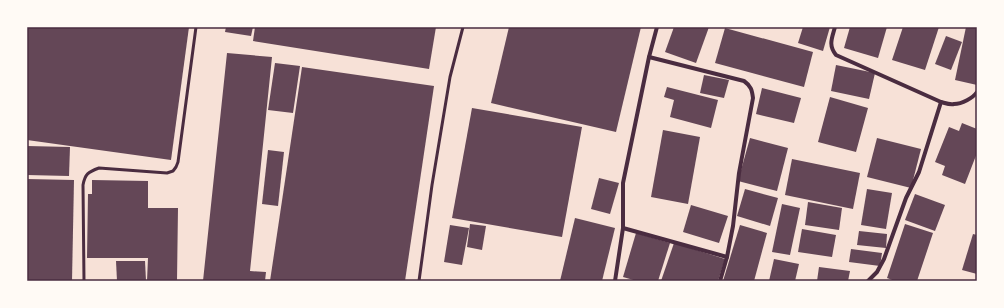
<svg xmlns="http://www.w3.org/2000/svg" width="1004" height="308" viewBox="0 0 1004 308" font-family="Merriweather,serif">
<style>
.building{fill:#644757}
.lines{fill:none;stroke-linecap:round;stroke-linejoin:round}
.service{stroke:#4a2c40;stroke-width:3}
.minor{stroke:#4a2c40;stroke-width:4}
.neatline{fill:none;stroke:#4a2c40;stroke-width:1.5}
</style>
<rect width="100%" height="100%" fill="#f7e1d7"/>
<g class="building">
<polygon points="27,27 189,27 171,160 27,140"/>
<polygon points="226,27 253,27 251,36 225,32"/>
<polygon points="255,27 436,27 429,69 253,41"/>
<polygon points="509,27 641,27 616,132 491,103"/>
<polygon points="674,27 709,27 696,63 665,52"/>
<polygon points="803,27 830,27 823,51 798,43"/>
<polygon points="850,27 887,27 878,58 844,48"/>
<polygon points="903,27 939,27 925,70 892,60"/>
<polygon points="966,27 977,27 977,85 955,80"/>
<polygon points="725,28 813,52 804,87 715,63"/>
<polygon points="946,36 962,42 951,70 935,64"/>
<polygon points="227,53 272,57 250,271 266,272 265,281 203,281"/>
<polygon points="275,63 300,66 293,113 268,110"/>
<polygon points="836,65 875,73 869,99 831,91"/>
<polygon points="302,67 434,86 405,281 270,281"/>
<polygon points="704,75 729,80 724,98 700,93"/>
<polygon points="667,87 718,100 711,128 670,117 674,100 664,97"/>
<polygon points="762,88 801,98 794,123 756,114"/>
<polygon points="830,97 868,108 856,152 818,142"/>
<polygon points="472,108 582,127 562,237 452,218"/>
<polygon points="962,123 977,129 977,153 965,184 942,175 945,166 935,162 949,127 959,131"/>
<polygon points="663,130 700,137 688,204 651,197"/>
<polygon points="750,138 788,148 777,191 738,181"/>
<polygon points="877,138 921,149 911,188 867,177"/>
<polygon points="27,146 70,147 69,176 27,175"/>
<polygon points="268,150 284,152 278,206 262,204"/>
<polygon points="792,159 860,173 853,209 785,195"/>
<polygon points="599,178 619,183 610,214 591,209"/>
<polygon points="27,179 74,180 72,281 27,281"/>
<polygon points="92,180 148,181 148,208 178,208 177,281 147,281 148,258 87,258 88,194 92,194"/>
<polygon points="745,189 778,198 770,226 737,216"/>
<polygon points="867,189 892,193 886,229 861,225"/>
<polygon points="915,194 945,205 935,231 905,220"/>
<polygon points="808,202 842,208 839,230 805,225"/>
<polygon points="782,204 800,208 790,255 772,252"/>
<polygon points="691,205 728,216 719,243 683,232"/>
<polygon points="575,218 615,228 602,281 560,281"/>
<polygon points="470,224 486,226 482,250 467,247"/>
<polygon points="905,224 933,233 917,281 895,281 887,278"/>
<polygon points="450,225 469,228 462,265 444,262"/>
<polygon points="740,225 767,233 754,281 723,281"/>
<polygon points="802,229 836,235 832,257 798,252"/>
<polygon points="859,231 887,234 886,248 857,245"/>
<polygon points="636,233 670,243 658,281 637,281 623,277"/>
<polygon points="973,234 977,235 977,274 962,270"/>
<polygon points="674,243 725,259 718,281 661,281"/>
<polygon points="851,249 882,253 880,266 849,262"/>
<polygon points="774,259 799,264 795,281 769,281"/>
<polygon points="116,261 145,261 146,281 117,281"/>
<polygon points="819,267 850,271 848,281 817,281"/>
</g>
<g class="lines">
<g class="service">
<path d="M 84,281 L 83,185 C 85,174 88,172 99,168 L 167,173 L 173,171 L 176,167 L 178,162 L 196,27"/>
<polyline points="419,281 432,185 450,77 463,27"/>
</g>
<g class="minor">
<path d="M 835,27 C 832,38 828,45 836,55 L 941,102"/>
<path d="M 649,57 L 744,81 C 751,86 752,90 753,98 L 739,173 L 733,226 L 727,257"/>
<polyline points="623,228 727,257 720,281"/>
<polyline points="615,281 623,228 623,183 649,57 657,27"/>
<path d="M 868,281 L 877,272 L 884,259 L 906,198 L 919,172 L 941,102 C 945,103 950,105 954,104 C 962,104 973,98 977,92"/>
</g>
</g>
<rect width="1004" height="308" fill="none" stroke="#fffaf5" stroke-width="56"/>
<rect x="28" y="28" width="948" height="252" class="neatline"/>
</svg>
